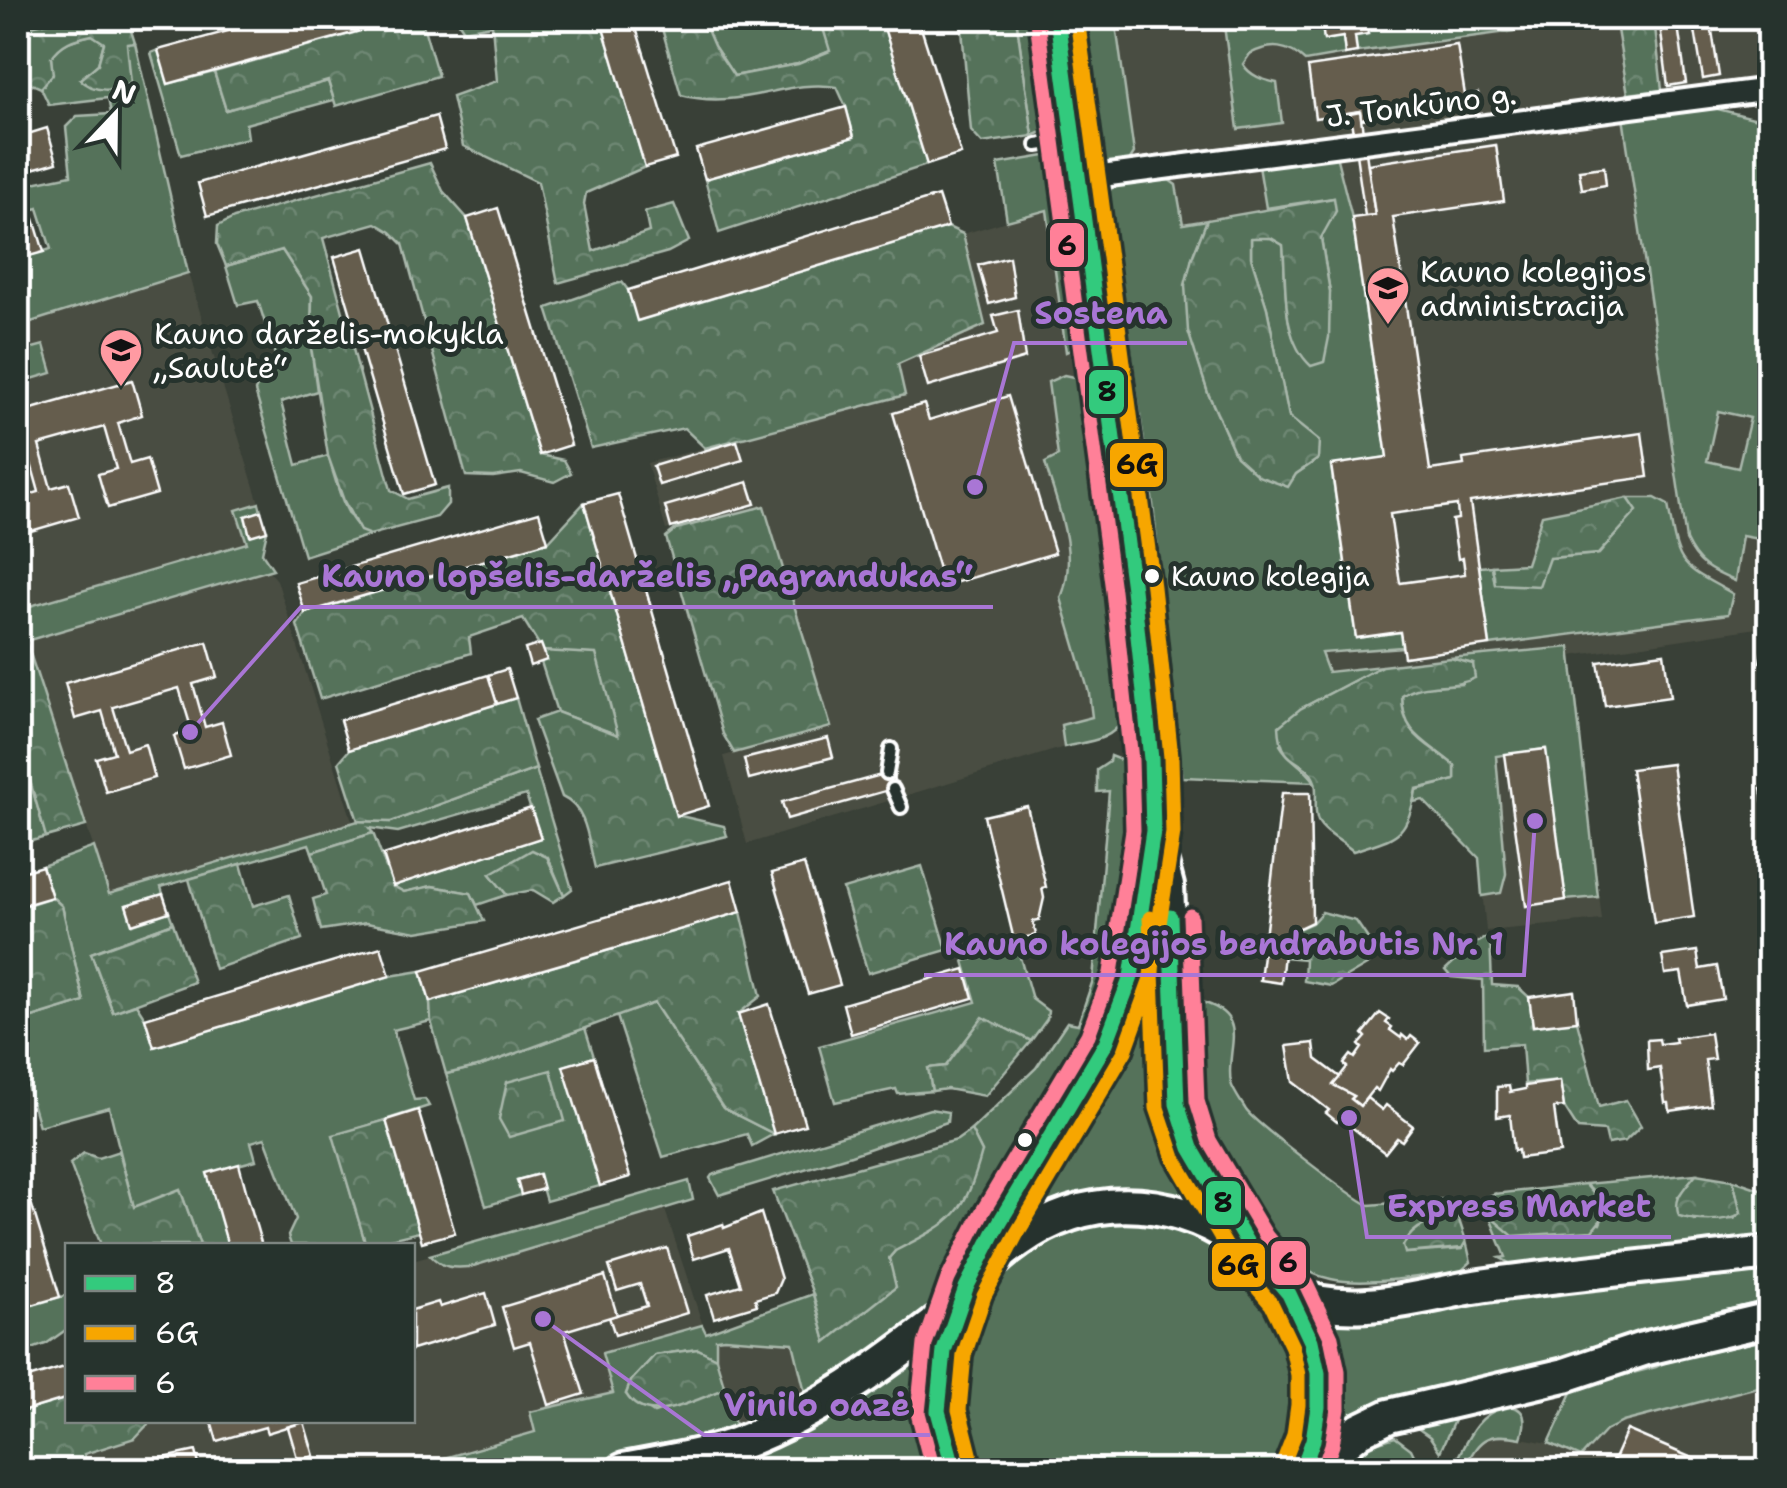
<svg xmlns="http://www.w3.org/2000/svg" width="1787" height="1488" viewBox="0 0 1787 1488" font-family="'Shantell Sans',sans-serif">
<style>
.built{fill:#4a4d42}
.green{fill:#54725a;stroke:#aab8ac;stroke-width:2.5;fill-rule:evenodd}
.forest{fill:url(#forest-crowns);stroke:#aab8ac;stroke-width:2.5}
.building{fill:#655d4e;stroke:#fff;stroke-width:2.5;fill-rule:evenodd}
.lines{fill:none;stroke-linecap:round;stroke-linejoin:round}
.service-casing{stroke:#fff;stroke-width:18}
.minor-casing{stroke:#fff;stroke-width:28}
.primary-casing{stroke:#fff;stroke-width:40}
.service{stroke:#26332d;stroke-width:10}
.minor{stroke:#26332d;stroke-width:20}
.primary{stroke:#26332d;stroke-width:32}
.bus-1-casing{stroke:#26332d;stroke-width:22}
.bus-2-casing{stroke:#26332d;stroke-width:22}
.bus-3-casing{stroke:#26332d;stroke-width:22}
.bus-1{stroke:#33ca7d;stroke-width:15}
.bus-2{stroke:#f7a600;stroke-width:15}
.bus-3{stroke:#ff8098;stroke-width:15}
.bus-dot{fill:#fff;stroke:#26332d;stroke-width:4}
.labels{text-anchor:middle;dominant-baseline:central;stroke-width:10;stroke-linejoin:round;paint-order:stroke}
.bus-label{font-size:28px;fill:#fff;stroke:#26332d;text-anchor:start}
.street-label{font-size:30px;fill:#fff;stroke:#26332d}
.poi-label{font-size:30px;fill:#fff;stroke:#26332d;text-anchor:start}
.leader{fill:none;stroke:#a976d5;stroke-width:4}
.callout-dot{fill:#a976d5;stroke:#26332d;stroke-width:4}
.callout-label{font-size:32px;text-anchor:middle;font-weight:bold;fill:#a976d5;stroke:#26332d;stroke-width:10;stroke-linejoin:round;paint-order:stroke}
.line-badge{stroke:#26332d;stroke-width:4}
.pale-badge-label{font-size:28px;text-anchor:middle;font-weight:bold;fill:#111}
</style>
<defs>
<pattern id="forest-crowns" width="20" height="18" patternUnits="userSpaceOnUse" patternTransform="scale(2.5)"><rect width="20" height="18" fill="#54725a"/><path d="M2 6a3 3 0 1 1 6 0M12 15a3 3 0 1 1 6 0" fill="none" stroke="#6e8773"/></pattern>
</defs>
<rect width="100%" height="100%" fill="#394037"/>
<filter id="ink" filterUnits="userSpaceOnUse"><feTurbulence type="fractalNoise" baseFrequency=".01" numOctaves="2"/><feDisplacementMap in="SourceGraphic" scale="20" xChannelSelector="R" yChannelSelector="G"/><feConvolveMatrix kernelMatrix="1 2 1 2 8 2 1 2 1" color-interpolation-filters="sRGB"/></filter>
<g filter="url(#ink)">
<g class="built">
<polygon points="1082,18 1615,18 1631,116 1710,107 1769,122 1769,583 1757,628 1571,656 1602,920 1486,931 1479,858 1423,800 1317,820 1314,782 1182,777 1153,504"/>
<polygon points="1654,18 1769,18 1769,76 1662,90"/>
<polygon points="1058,206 1083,379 1121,721 1117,731 747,844 724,756 830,726 764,506 666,530 647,463 905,395 898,364 985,325 963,234"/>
<polygon points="188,273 259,503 236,511 247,543 20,609 18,326"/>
<polygon points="268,570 277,580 353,824 109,895 26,641"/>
<polygon points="689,1181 693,1200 665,1210 705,1332 813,1294 837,1383 777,1415 660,1452 571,1470 88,1470 84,1455 135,1438 151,1421 412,1420 413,1260"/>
<polygon points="1769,1384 1769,1470 1463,1470 1477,1444 1497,1434 1549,1443 1581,1457 1605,1431 1623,1422"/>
</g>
<g class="green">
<polygon points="702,18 820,18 831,51 798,64 734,76 714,46"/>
<polygon points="1016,18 1032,18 1047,130 1033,136"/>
<polygon points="1082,18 1115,18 1134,153 1127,164 1113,165 1102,160"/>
<path d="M 1223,18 L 1321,18 L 1324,39 L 1343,37 L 1345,54 L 1305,61 C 1288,45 1271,43 1250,54 L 1243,64 C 1250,76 1263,80 1277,83 L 1282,123 L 1238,129 Z"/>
<polygon points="1366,18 1595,18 1596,20 1357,52 1355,36 1368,34"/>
<path d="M 92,35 L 104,42 L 98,64 L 80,80 L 127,43 L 135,43 L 188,273 L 18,326 L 18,259 L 51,249 L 38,208 L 18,213 L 18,186 L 71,175 L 66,127 L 77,116 L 111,114 L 108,98 L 49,105 L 41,88 L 52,74 L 51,58 C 62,42 74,39 92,35 Z"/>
<polygon points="158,50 168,84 214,72 226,110 328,81 334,100 246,124 248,138 181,155 151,53"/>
<path d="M 1710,107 L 1769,122 L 1769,541 L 1742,536 L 1735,581 C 1710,571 1697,564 1686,540 L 1623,117 ZM 1718,411 L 1750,418 L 1738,468 L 1707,461 Z"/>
<polygon points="1051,155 1078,347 1066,352 1047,210 1007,221 998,164"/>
<path d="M 1336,155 L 1352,218 L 1387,457 L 1331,466 L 1356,638 L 1400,632 L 1402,647 L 1321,653 L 1328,672 L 1382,666 L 1300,709 L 1280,745 C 1289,761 1304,765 1315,782 L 1182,777 L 1153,504 L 1108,193 L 1115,184 L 1169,180 L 1176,185 L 1183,224 L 1207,220 L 1192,258 L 1189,331 L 1208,393 L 1236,456 L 1296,474 L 1318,459 L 1289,418 L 1267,308 L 1251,257 L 1251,237 L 1271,238 L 1283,245 C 1287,283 1280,339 1312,365 L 1324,361 L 1330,292 L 1321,238 L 1333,198 L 1266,208 L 1259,166 Z"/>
<path d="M 282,250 L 312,296 L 311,347 L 317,391 L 281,402 L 297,465 L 328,456 C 336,480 345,525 370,535 L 304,556 L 255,391 L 266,369 L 278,364 L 258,301 L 238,305 L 226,266 Z"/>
<polygon points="44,345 52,373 18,383 18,352"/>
<path d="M 1064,375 L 1083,379 L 1121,721 C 1113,741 1083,742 1064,747 L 1061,725 L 1092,717 L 1089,693 L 1061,598 C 1079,553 1058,508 1045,463 L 1058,456 L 1048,382 Z"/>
<path d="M 1628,498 L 1655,498 L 1668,505 C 1679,569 1678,563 1733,594 L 1728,614 L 1490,645 L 1479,567 L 1492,566 L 1495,584 L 1548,558 L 1599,554 L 1636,511 Z"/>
<polygon points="259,503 261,511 245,517 250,535 267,531 262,553 273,569 26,641 21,628 18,602 20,609 247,543 236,510"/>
<path d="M 1570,647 L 1598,897 L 1566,900 L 1545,749 L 1496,756 L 1506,874 L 1501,893 L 1482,896 L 1479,858 L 1423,800 L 1414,802 L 1416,790 L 1455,780 L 1455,766 C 1428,742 1402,735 1402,696 L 1416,687 L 1462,684 L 1473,664 L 1450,658 Z"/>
<polygon points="558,650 597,654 619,736 557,712 541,662 543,651"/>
<path d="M 1110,756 L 1123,761 L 1128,772 L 1126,884 L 1116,982 L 1105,1018 L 1066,1084 L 1045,1109 L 1035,1106 L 1000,1165 L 1010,1171 C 988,1227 961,1290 912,1329 C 880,1354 840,1374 806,1396 L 793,1343 L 724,1338 L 716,1339 L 716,1358 L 698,1349 L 655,1355 L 631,1381 L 626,1394 L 654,1413 L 725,1389 L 736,1428 L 660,1452 L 570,1470 L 402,1470 L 535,1432 L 530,1412 L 613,1393 L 602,1353 L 702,1325 L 706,1333 L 813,1294 L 826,1341 L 889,1258 L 982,1152 L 971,1130 L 1036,1068 L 1067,1022 L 1078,1024 L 1093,980 L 1109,791 L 1097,792 L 1097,770 L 1109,762 Z"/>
<polygon points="18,764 27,769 46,837 18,845"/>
<polygon points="536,769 572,889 564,895 548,857 490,874 507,895 477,905 471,893 432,886 404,892 393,886 540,838 526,795 398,832 369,828 373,833 312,852 309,844 161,887 163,894 126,905 133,924 169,912 173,923 91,953 113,1012 136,1004 145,1018 154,1047 390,976 421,971 430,1002 431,1021 393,1030 414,1100 425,1099 429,1106 334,1136 366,1245 291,1245 288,1236 296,1219 265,1138 251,1142 256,1160 208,1173 228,1245 200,1245 180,1190 134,1208 109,1107 39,1126 18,1055 29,1049 19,1022 84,1002 62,906 52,897 42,866 94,847 109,894 358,821 391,822"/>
<polygon points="1154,905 1180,1160 1203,1210 1008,1234"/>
<polygon points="1017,947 1032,999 1048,1011 1047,1019 1031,1041 983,1018 946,1066 929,1068 932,1091 898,1094 896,1089 835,1102 819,1046 976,1002 964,961"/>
<path d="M 1198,1001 C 1254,1015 1224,1049 1231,1083 C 1233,1091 1242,1103 1246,1110 C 1255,1123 1352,1197 1369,1205 L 1444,1199 L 1452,1203 L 1458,1217 L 1424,1223 L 1406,1253 L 1462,1249 L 1466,1241 L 1471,1262 L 1460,1272 C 1422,1275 1368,1287 1331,1279 C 1265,1266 1215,1173 1197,1113 C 1187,1079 1188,1043 1187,1007 L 1190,1002 Z"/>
<polygon points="654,1003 723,1108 774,1134 752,1146 747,1134 663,1157 617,1016"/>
<polygon points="585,1028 594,1057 564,1066 600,1186 546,1201 538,1174 517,1180 521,1195 486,1206 446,1074 481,1066"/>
<polygon points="930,1109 948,1112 947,1122 851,1155 719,1195 710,1178 712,1175"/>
<path d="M 1696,1174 L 1678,1197 L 1695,1220 L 1734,1218 L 1741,1213 L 1733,1180 L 1769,1192 L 1769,1242 L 1517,1267 L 1500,1258 L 1506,1257 L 1484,1203 L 1478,1200 L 1494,1194 L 1488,1206 L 1600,1224 C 1609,1206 1598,1196 1585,1184 Z"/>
<path d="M 689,1181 L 693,1200 L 470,1267 C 453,1268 443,1269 430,1255 Z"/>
<polygon points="1116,1216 1202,1232 1270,1287 1299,1346 1305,1411 1289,1470 965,1470 948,1388 972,1305 1033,1242"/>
<polygon points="1769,1265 1769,1300 1664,1325 1555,1361 1319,1449 1312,1311"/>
<polygon points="26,1286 33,1305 67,1295 67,1329 46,1344 18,1354 18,1297"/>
<polygon points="1769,1339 1769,1384 1623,1422 1605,1431 1581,1457 1549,1443 1574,1388 1656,1367 1668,1361"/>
<polygon points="927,1343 942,1470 689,1470"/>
<path d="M 1505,1406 C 1527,1406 1527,1421 1521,1438 C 1484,1431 1479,1440 1463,1470 L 1451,1470 C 1467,1442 1473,1417 1505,1406 Z"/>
<polygon points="1456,1416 1440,1452 1430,1437 1413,1425"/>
<polygon points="1395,1437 1411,1449 1421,1470 1344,1470 1372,1444"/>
</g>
<g class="forest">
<path d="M 18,18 L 26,27 L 66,18 L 127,18 L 135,43 L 127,44 L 131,83 C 115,92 93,93 80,79 L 98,64 L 104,43 L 92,35 C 73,39 62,42 51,58 L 53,74 L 41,88 L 23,80 L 18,81 Z"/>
<polygon points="407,18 421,18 438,76 336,106 328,81 226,110 214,72"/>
<polygon points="456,18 600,18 645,167 586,193 584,204 593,251 649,232 645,212 674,204 689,241 668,252 558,283 538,182 463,146 452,97 497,81 492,25 464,30"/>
<path d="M 659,18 L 702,18 L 714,46 L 734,76 L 798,64 L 830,51 L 820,18 L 881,18 L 927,165 L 719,233 L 705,179 L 854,137 L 846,107 L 837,87 C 786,78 741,111 681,95 Z"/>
<polygon points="961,18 1016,18 1033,136 982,143 971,131"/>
<polygon points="1615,18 1654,18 1662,90 1628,94"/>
<polygon points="430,163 443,191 467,218 540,455 564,460 571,473 554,482 521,473 493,477 466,476 403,244 391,232 376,223 323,238 391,490 408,499 448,488 448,504 437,517 370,535 360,531 344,501 328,456 311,347 312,296 282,250 226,266 217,244 218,226 234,218"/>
<path d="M 1334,198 L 1336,211 L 1321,238 L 1330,292 L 1329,337 L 1324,362 L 1311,366 C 1280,338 1287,284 1283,245 L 1271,238 L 1251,238 L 1251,257 L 1267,308 L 1289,417 L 1319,441 L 1318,459 L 1296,474 L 1288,487 L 1258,476 L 1236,456 L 1208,393 L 1188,331 L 1185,285 L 1192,258 L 1207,220 Z"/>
<polygon points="948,227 963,234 985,325 898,364 905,395 705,448 684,428 591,448 547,308 622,282 628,290 638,321"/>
<polygon points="1628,498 1637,511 1598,554 1549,558 1539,586 1495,584 1492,566 1526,564 1542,515"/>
<path d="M 584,503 L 676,815 L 724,826 L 727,836 L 595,868 C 588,842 588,809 562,797 L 534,720 L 557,712 L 618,735 L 596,654 L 543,651 L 523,619 L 469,637 L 471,653 L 320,699 L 297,625 L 305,613 L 548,542 Z"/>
<polygon points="764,506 831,727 734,753 723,734 666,537 676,529"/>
<polygon points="26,641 86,826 46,837 27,770 18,764 18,644"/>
<path d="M 1450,658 L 1473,664 L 1475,678 C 1451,690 1425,680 1402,696 C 1402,737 1427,742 1455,766 L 1455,780 L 1416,789 C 1406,839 1398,836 1353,851 C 1343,842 1323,832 1318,821 C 1313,809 1318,794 1315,782 C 1305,754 1281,771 1279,726 L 1300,709 L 1382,666 Z"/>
<polygon points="516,698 536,769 391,822 358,821 339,762 349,750"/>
<polygon points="373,833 393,886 404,892 432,886 471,893 484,921 417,932 366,923 321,930 313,899 326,895 312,852"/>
<polygon points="532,850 547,857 564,895 553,902 533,890 507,895 490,874"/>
<polygon points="241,864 253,906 289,895 302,939 215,969 189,879"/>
<polygon points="922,866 947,950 868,973 843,889"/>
<polygon points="52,897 62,906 84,1002 19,1022 18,908"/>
<polygon points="741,912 761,996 738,1014 774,1134 723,1108 654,1003 481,1066 446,1074 431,1021 430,1002"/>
<polygon points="1322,912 1356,921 1375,949 1370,963 1331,986 1304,981 1305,959 1284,957 1286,934 1312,923"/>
<polygon points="173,923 194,982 113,1012 91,953"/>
<polygon points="1490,935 1492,985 1518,987 1529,997 1533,1026 1577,1021 1599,1107 1626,1100 1641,1126 1625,1141 1608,1144 1605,1131 1578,1129 1564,1107 1560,1081 1525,1084 1522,1044 1484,1047 1483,980 1451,977 1445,970 1471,946"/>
<polygon points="983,1017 1031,1041 985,1096 947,1089 932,1091 928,1068 946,1066"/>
<polygon points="551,1070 565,1121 509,1137 499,1119 507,1082"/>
<polygon points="386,1120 419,1232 366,1245 333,1135"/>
<path d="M 971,1130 L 982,1152 C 964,1218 953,1221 895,1251 L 889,1258 L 896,1287 L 826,1342 L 813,1294 L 773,1191 L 957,1140 Z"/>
<polygon points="119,1151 134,1207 180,1189 200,1245 101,1245 70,1164 84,1153 98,1158"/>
<path d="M 1696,1174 L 1733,1180 L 1741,1213 C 1727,1223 1696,1221 1679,1216 C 1672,1198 1685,1188 1696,1174 Z"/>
<polygon points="1585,1184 1604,1206 1604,1216 1592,1231 1513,1236 1493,1219 1488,1206 1494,1194"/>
<path d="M 1458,1217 L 1466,1241 L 1462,1248 L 1405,1253 L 1403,1246 C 1414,1223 1435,1220 1458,1217 Z"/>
<path d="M 698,1349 L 716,1358 L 725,1389 C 695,1399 647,1429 626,1394 L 631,1381 L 655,1355 Z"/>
<polygon points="67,1398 68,1420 151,1421 135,1438 84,1454 88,1470 67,1470 65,1460 44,1459 18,1467 18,1413"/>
</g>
<g class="building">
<polygon points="276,18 407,18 168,84 158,50"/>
<polygon points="600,18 633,18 676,158 645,167"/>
<polygon points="881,18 918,18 961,154 927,165"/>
<polygon points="1321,18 1366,18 1368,34 1355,36 1357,52 1345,54 1343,37 1324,40"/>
<polygon points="1659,18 1677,18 1686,83 1668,86"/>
<polygon points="1693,18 1710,18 1719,76 1703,79"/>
<polygon points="1457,45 1465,95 1478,93 1479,102 1361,119 1360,111 1315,118 1308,67"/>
<polygon points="846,107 854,137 705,179 696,149"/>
<polygon points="1360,111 1375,215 1365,216 1350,113"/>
<polygon points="436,116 445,149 207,216 198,183"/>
<polygon points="47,128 57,162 18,173 18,137"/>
<path d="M 1496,145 L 1504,201 L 1393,217 L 1430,470 L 1464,465 L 1463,459 L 1642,433 L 1648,477 L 1470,502 L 1490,645 L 1404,657 L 1400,632 L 1356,638 L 1331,465 L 1387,457 L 1352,218 L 1375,215 L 1368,164 ZM 1457,505 L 1458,519 L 1452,520 L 1458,559 L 1463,558 L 1465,574 L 1400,583 L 1390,514 Z"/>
<polygon points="1604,167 1606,185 1582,189 1579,170"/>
<polygon points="938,196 948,227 637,321 628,290"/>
<polygon points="498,208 571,445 540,455 467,218"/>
<polygon points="34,219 44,252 18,259 18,223"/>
<polygon points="365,248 435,485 404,494 334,257"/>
<polygon points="1009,257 1015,297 989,304 978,265"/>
<polygon points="1018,310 1025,358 928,387 919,356 998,333 993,316"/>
<polygon points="132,380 142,415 118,423 130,464 147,459 157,494 108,508 98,474 116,469 104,427 39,445 51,488 69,483 79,517 31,531 21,497 39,492 27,449 18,451 18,413"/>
<polygon points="1008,396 1055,553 944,586 893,413 924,404 929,420"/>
<polygon points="737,441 743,460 659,485 653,466"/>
<polygon points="748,482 755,504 671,528 665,506"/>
<polygon points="618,494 709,806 676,816 584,503"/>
<polygon points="261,511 267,531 250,536 245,516"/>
<polygon points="539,512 548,542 305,613 296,583"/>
<polygon points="1770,611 1770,664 1760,662"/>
<polygon points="207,642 217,677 193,684 205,727 222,722 231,755 184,769 174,736 192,731 179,688 113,707 126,750 145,744 154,778 106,792 96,758 114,753 102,711 75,719 65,683"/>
<polygon points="541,644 547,660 530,666 525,649"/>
<polygon points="1664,653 1670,697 1605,706 1598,662"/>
<polygon points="507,669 516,698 497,704 488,675"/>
<polygon points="488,675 497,704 349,750 340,720"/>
<polygon points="828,738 833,757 749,779 744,759"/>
<polygon points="1546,749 1566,900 1526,906 1505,754"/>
<polygon points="1672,764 1694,917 1654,923 1631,769"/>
<polygon points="892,772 896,788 787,819 782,802"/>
<polygon points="1770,787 1770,849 1761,788"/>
<polygon points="1282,793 1310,793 1312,922 1286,934 1281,983 1260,980"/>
<polygon points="1027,806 1046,887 1042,888 1044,898 1039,920 1033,921 1036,935 1014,940 984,816"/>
<polygon points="531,808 541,838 393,886 383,855"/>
<polygon points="804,864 840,985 808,994 772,873"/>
<polygon points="42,866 52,897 18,907 18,873"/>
<polygon points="732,880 741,912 430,1002 421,971"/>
<polygon points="163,894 169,912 132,924 126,905"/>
<polygon points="381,947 390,976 154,1047 145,1018"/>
<polygon points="1697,951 1700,969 1717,966 1723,999 1687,1005 1681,972 1665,974 1662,956"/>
<polygon points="965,969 973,998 851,1034 843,1004"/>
<polygon points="1574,991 1577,1021 1533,1026 1529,997"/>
<polygon points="769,1004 805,1125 774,1134 738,1014"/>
<polygon points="1380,1013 1389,1019 1386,1023 1392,1027 1390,1030 1401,1038 1402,1035 1408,1040 1411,1036 1420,1043 1403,1065 1399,1063 1392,1071 1390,1069 1378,1091 1374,1088 1360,1106 1351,1099 1354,1096 1333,1085 1347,1067 1344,1064 1351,1055 1355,1058 1362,1048 1359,1045 1366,1037 1363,1034"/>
<polygon points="1710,1033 1714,1059 1705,1060 1711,1105 1670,1111 1669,1103 1665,1103 1660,1068 1648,1070 1647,1040 1659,1039 1660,1044 1676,1042 1675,1038"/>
<polygon points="1314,1043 1316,1059 1340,1077 1333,1085 1354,1096 1351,1099 1360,1106 1367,1098 1382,1110 1386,1105 1413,1126 1402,1141 1397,1138 1385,1153 1340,1118 1337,1122 1326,1113 1329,1110 1293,1082 1287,1046"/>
<polygon points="594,1057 630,1177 600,1186 563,1066"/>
<polygon points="1560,1081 1564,1107 1554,1108 1560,1153 1519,1158 1518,1150 1514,1151 1510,1115 1497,1117 1497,1087 1509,1086 1510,1092 1525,1089 1525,1086"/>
<polygon points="418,1110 455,1233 422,1242 386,1120"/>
<polygon points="18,1160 60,1297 32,1305 18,1259"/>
<polygon points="239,1164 247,1194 262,1246 228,1246 207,1173"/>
<polygon points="539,1174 543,1189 521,1195 517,1180"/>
<polygon points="761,1213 781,1279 775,1293 755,1299 757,1305 714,1318 707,1295 741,1285 729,1248 694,1259 687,1236 723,1224 724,1228"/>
<polygon points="667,1248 687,1313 615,1335 609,1317 647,1306 640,1284 617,1291 609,1266"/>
<polygon points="605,1276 617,1315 564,1331 584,1394 549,1405 530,1342 514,1347 502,1307"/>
<polygon points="486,1293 495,1325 412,1350 412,1310 438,1302 440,1307"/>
<polygon points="68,1366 68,1398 18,1413 18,1381"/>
<polygon points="211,1420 309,1420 267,1433 265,1427 217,1441"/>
<polygon points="304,1422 314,1456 298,1461 288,1427"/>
<polygon points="1627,1430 1720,1470 1609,1470"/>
<polygon points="196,1451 200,1470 109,1470"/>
</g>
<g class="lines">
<g class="service-casing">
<g id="service">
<polyline points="1037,145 1071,140"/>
<polyline points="887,773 891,749"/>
<polyline points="893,789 901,807"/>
</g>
</g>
<g class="minor-casing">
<polyline id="minor" points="1079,179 1770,89"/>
</g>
<g class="primary-casing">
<g id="primary">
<polyline points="1057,18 1133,586 1150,745 1153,833 1167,886 1177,1104 1191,1148 1250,1248"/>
<path d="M 980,1263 C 1020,1174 1088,1099 1121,1007 C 1140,955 1140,896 1151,841"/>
<path d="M 1289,1294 C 1359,1321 1423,1293 1494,1284 C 1585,1272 1678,1263 1770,1253"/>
<path d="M 624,1470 C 658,1463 695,1458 729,1447 C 816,1416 886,1363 958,1307"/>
<path d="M 954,1470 C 932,1425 934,1369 952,1322 C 965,1289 988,1261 1018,1241 C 1174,1129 1384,1301 1302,1470"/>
<polyline points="1312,1470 1360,1430 1389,1416 1565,1375 1643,1349 1770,1319"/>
</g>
</g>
<use href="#service" class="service"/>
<use href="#minor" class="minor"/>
<use href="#primary" class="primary"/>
<g class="bus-1-casing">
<g id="bus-1">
<polyline points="1170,917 1177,1104 1191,1148 1250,1248 1289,1294 1311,1341 1318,1373 1318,1407 1313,1440 1302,1470"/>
<polyline points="954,1470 938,1411 944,1351 966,1288 998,1225 1106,1043 1131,977 1153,831 1151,759 1133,589 1057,18"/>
</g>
</g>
<g class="bus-2-casing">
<g id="bus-2">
<polyline points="1150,918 1157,1108 1174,1158 1234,1260 1272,1305 1292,1347 1298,1375 1298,1405 1294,1435 1283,1463"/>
<polyline points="973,1465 959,1410 964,1355 984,1296 1016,1235 1125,1051 1150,982 1173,833 1171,757 1153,587 1077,18"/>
</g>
</g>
<g class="bus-3-casing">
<g id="bus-3">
<polyline points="1190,916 1197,1101 1209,1140 1266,1236 1306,1284 1331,1337 1338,1371 1338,1409 1332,1445 1323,1470"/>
<polyline points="933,1470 918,1413 925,1344 948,1279 980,1216 1088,1035 1111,973 1133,830 1131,760 1113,591 1037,21"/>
</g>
</g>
<use href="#bus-1" class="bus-1"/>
<use href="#bus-2" class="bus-2"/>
<use href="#bus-3" class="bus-3"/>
</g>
</g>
<defs>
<g id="university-pin" transform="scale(2.25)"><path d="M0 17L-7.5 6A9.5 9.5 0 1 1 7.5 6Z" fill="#ff9aa2" stroke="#26332d"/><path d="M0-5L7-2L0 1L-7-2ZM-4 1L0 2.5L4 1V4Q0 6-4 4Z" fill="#111"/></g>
<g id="school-pin" transform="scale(2.25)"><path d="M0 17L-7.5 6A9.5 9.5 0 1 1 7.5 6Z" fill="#ff9aa2" stroke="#26332d"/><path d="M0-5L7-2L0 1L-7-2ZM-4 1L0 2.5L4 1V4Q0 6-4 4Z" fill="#111"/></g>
</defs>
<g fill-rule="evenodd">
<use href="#university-pin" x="1388" y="288"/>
<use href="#school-pin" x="121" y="350"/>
</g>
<g class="bus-dot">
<circle cx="1152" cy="576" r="9"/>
<circle cx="1025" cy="1140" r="9"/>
</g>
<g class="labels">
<g class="bus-label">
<text x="1171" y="576">Kauno kolegija</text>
</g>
<g class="street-label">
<text transform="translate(1421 105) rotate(-7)">J. Tonkūno g.</text>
</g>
<g class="poi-label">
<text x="1420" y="271">Kauno kolegijos<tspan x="1420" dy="34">administracija</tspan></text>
<text x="154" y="333">Kauno darželis-mokykla<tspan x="154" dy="34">„Saulutė“</tspan></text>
</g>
</g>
<path class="leader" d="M975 487L1014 343H1187M190 732L301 607H993M1535 821L1524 975H924M1349 1118L1367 1237H1671M543 1319L704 1435H930"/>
<g class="callout-dot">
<circle cx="975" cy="487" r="10"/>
<circle cx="190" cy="732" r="10"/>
<circle cx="1535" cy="821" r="10"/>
<circle cx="1349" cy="1118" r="10"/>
<circle cx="543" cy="1319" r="10"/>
</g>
<g class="callout-label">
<text x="1101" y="324">Sostena</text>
<text x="647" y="587">Kauno lopšelis-darželis „Pagrandukas“</text>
<text x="1224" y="955">Kauno kolegijos bendrabutis Nr. 1</text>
<text x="1519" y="1217">Express Market</text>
<text x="817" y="1416">Vinilo oazė</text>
</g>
<g class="line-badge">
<rect x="1048" y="221" width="38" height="48" rx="10" fill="#ff8098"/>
<rect x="1087" y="368" width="39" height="48" rx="10" fill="#33ca7d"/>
<rect x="1108" y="441" width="57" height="48" rx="10" fill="#f7a600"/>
<rect x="1204" y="1179" width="39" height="48" rx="10" fill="#33ca7d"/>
<rect x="1269" y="1239" width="39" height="48" rx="10" fill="#ff8098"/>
<rect x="1210" y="1241" width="57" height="48" rx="10" fill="#f7a600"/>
</g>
<g class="pale-badge-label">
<text x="1067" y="255">6</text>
<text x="1107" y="401">8</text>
<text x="1137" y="474">6G</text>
<text x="1223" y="1212">8</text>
<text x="1288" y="1272">6</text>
<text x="1238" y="1275">6G</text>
</g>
<rect width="1787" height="1488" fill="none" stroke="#26332d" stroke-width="60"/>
<rect x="30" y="30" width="1727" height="1428" fill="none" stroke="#fff" stroke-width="4" filter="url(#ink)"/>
<rect x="65" y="1243" width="350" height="180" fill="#26332d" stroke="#7d8581" stroke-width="2.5"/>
<rect x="85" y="1276" width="50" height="15" fill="#33ca7d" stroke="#7d8581" stroke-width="2.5"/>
<text x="155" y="1293" font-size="30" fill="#ffffff">8</text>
<rect x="85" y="1326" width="50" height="15" fill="#f7a600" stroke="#7d8581" stroke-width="2.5"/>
<text x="155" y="1343" font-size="30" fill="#ffffff">6G</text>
<rect x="85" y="1376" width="50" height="15" fill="#ff8098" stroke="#7d8581" stroke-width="2.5"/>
<text x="155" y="1393" font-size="30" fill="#ffffff">6</text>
<g transform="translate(115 115) rotate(22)" stroke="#26332d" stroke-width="8" paint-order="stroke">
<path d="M0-8L18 38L0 25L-18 38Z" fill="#ffffff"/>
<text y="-15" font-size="28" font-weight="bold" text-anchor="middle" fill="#ffffff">N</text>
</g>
</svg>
